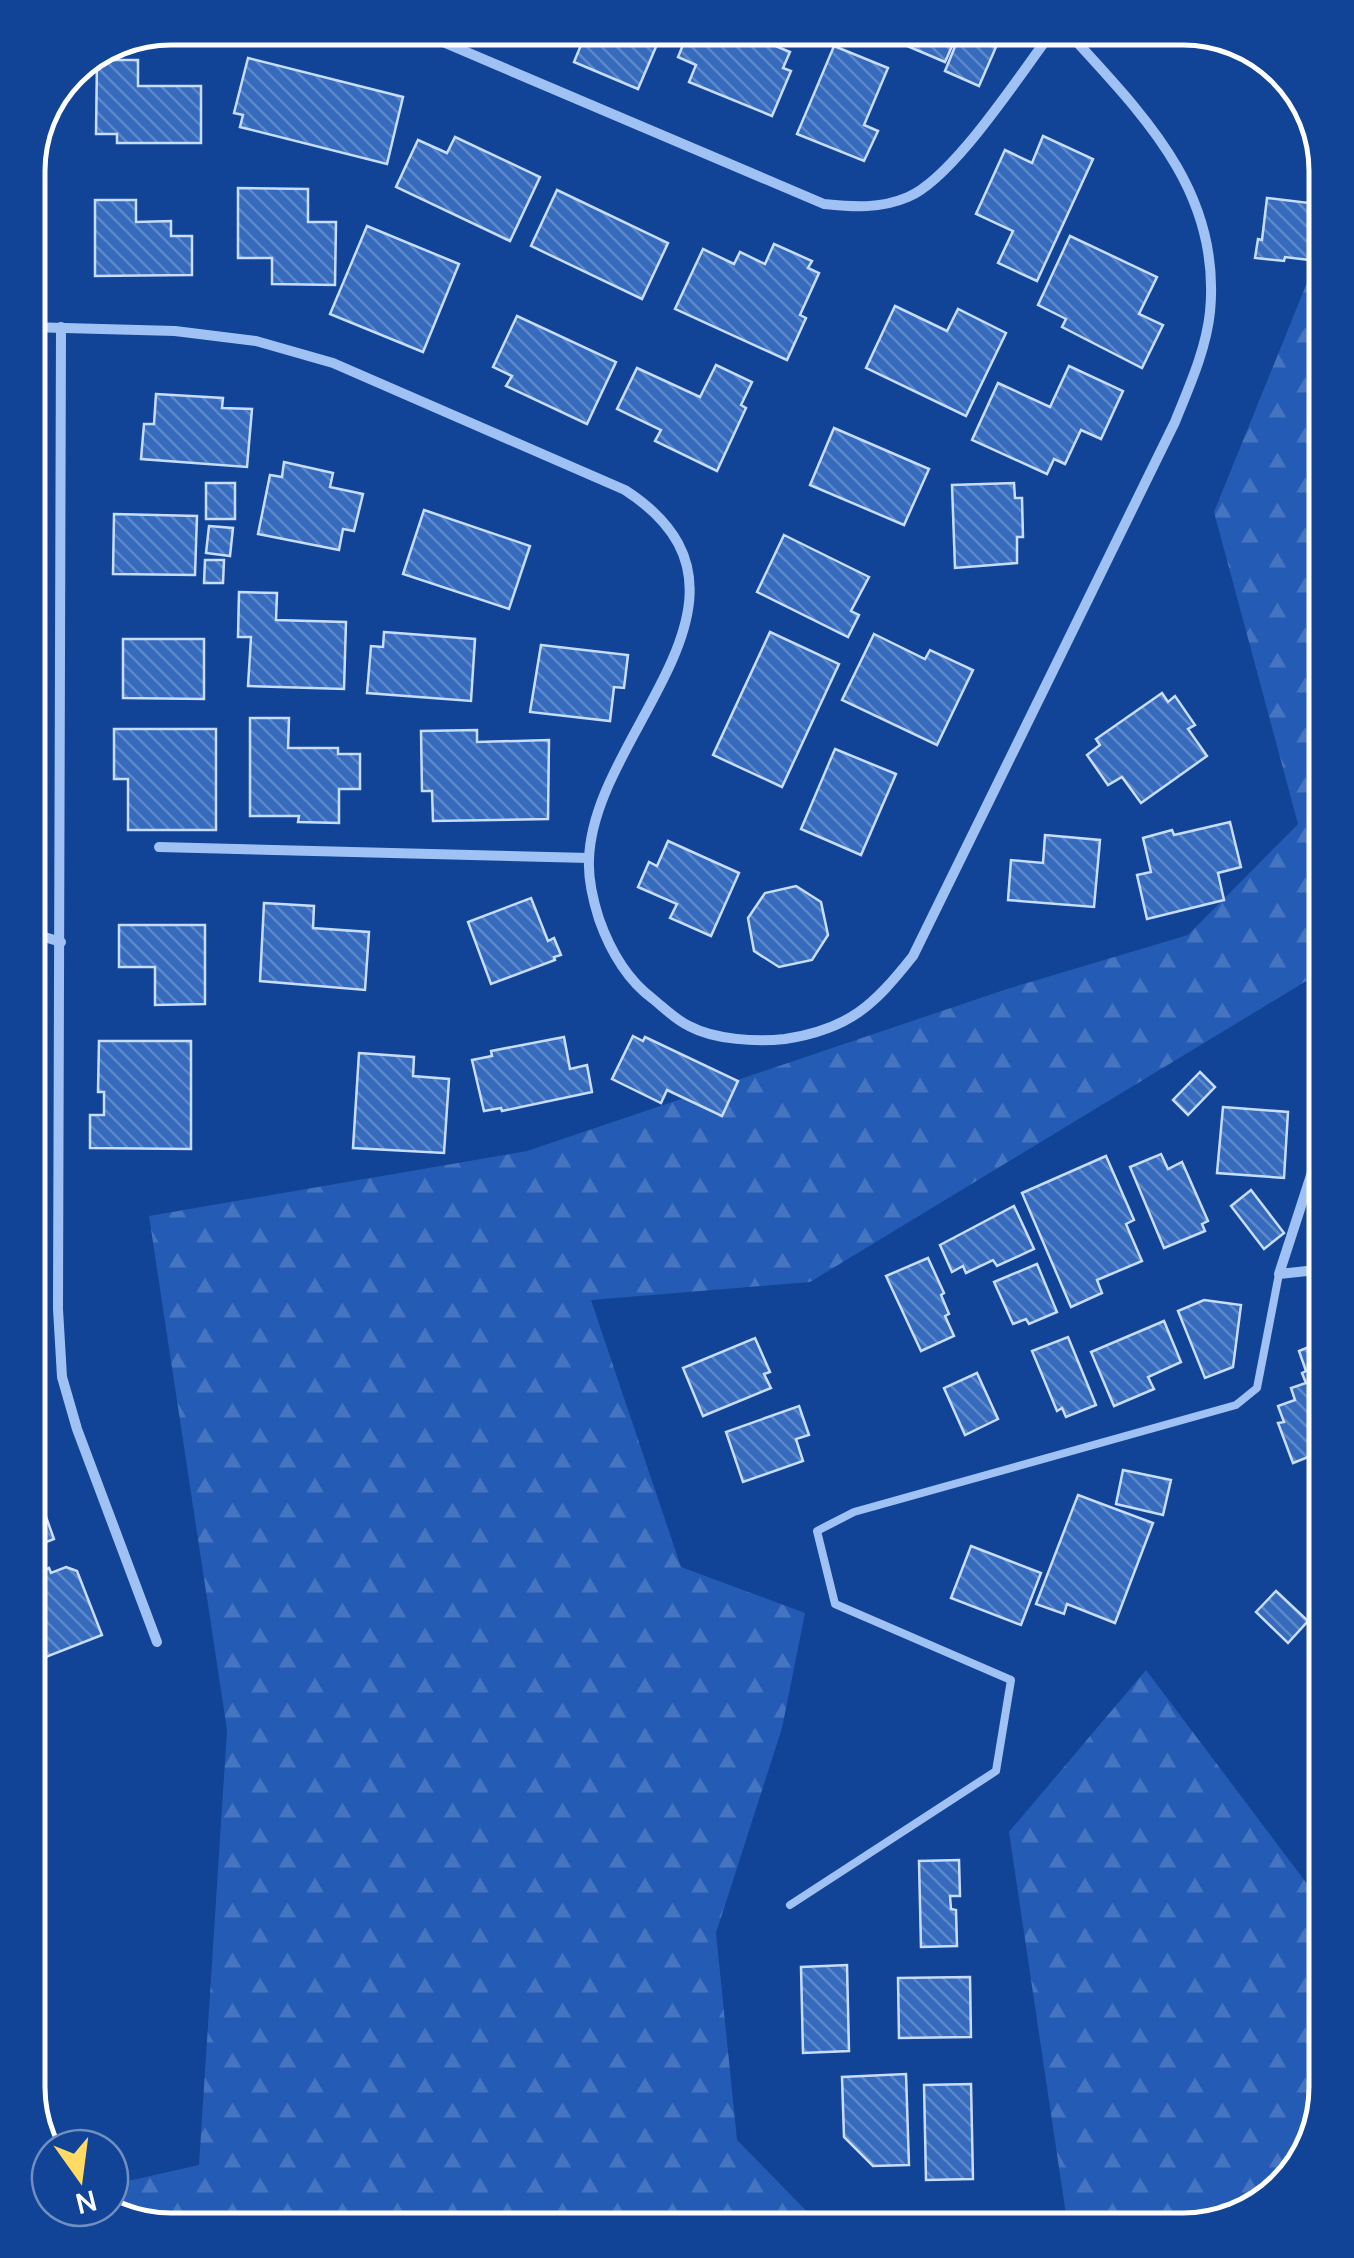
<svg xmlns="http://www.w3.org/2000/svg" width="1354" height="2258" viewBox="0 0 1354 2258" font-family="Manrope,sans-serif">
<style>
.forest{fill:url(#forest-firs)}
.building{fill:url(#building-back-hatch);stroke:#c8ddfd;stroke-width:2.5}
.lines{fill:none;stroke-linecap:round;stroke-linejoin:round}
.service{stroke:#a0c1f3;stroke-width:8}
.minor{stroke:#a0c1f3;stroke-width:10}
.rim{fill:none;stroke:#fff;stroke-width:5}
</style>
<defs>
<pattern id="forest-firs" width="22" height="20" patternUnits="userSpaceOnUse" patternTransform="scale(2.5)"><rect width="22" height="20" fill="#245cb5"/><path d="M5 1l3.5 6h-7zM16 11l3.5 6h-7z" fill="#4574c0"/></pattern>
<pattern id="building-back-hatch" width="6" height="6" patternUnits="userSpaceOnUse" patternTransform="scale(2.5)"><rect width="6" height="6" fill="#356abc"/><path d="M-1 5l2 2M0 0l6 6M5-1l2 2" fill="none" stroke="#5d88c9"/></pattern>
</defs>
<rect width="100%" height="100%" fill="#114396"/>
<g class="forest">
<polygon points="1326,236 1326,969 810,1282 591,1300 681,1567 805,1613 782,1728 716,1933 737,2140 825,2230 163,2230 97,2208 110,2208 110,2185 199,2165 227,1730 149,1216 527,1151 1007,989 1188,935 1298,824 1214,512"/>
<polygon points="1146,1670 1326,1909 1326,2087 1303,2166 1246,2216 1183,2230 1061,2230 1068,2228 1009,1832"/>
</g>
<g class="building">
<polygon points="588,28 664,28 638,89 574,62"/>
<polygon points="690,28 732,28 790,52 783,68 791,71 772,116 689,82 696,65 678,57"/>
<polygon points="865,28 960,28 945,62"/>
<polygon points="961,32 996,47 979,86 945,71"/>
<polygon points="834,46 888,68 864,125 878,131 864,161 797,134"/>
<polygon points="248,58 403,97 387,164 240,127 243,115 234,113"/>
<polygon points="97,60 138,60 138,86 201,86 201,143 117,143 117,134 96,134"/>
<polygon points="1043,136 1093,159 1037,281 998,263 1013,231 976,214 1005,150 1032,163"/>
<polygon points="455,137 540,177 510,241 396,187 418,140 447,153"/>
<polygon points="238,188 308,189 308,222 336,222 335,285 272,284 272,258 238,258"/>
<polygon points="557,190 668,243 642,299 531,246"/>
<polygon points="1267,198 1326,205 1326,255 1319,254 1318,261 1285,257 1284,261 1255,258 1258,239 1262,240"/>
<polygon points="95,200 136,200 136,222 171,221 171,236 192,236 192,275 95,276"/>
<polygon points="37,220 37,275 28,275 28,221"/>
<polygon points="367,226 459,264 423,352 330,314"/>
<polygon points="1070,236 1157,277 1139,314 1163,325 1142,368 1062,327 1066,319 1038,305"/>
<polygon points="774,244 812,261 808,268 819,273 800,315 806,318 787,360 675,309 703,249 734,264 740,252 765,264"/>
<polygon points="895,306 947,331 958,309 1006,333 966,416 866,368"/>
<polygon points="517,316 616,362 587,424 506,386 512,376 493,367"/>
<polygon points="716,365 752,382 741,405 746,408 717,471 655,441 661,430 617,409 637,368 700,397"/>
<polygon points="1069,366 1123,391 1101,439 1081,430 1065,464 1054,459 1047,474 972,440 998,383 1050,407"/>
<polygon points="156,394 223,398 222,408 252,409 247,467 141,459 144,424 154,424"/>
<polygon points="834,428 929,469 904,525 810,485"/>
<polygon points="284,462 333,473 330,487 363,494 354,531 343,529 339,550 258,534 270,475 282,477"/>
<rect x="206" y="483" width="29" height="36"/>
<polygon points="1014,483 1015,498 1022,498 1023,537 1017,537 1017,563 955,568 952,485"/>
<polygon points="424,510 530,546 509,609 403,574"/>
<polygon points="114,514 197,516 195,575 113,574"/>
<polygon points="209,526 233,528 230,556 206,553"/>
<polygon points="784,535 869,577 851,611 859,615 848,637 757,592"/>
<polygon points="205,560 224,560 223,583 204,583"/>
<polygon points="239,592 277,593 276,620 346,622 344,689 248,686 251,637 238,637"/>
<polygon points="384,632 475,639 471,701 367,693 371,646 383,647"/>
<polygon points="770,632 839,664 782,787 713,755"/>
<polygon points="874,634 925,659 930,650 973,670 937,745 842,700"/>
<polygon points="123,639 204,639 204,699 123,698"/>
<polygon points="541,645 628,655 624,688 614,687 610,721 530,712"/>
<polygon points="1162,693 1168,702 1175,696 1195,725 1188,729 1207,756 1141,803 1122,777 1108,785 1087,755 1100,745 1096,739"/>
<polygon points="250,718 289,718 288,748 338,748 338,754 360,754 360,789 339,789 339,823 298,822 299,816 250,816"/>
<polygon points="114,729 216,729 216,830 128,830 128,779 114,779"/>
<polygon points="477,730 477,742 549,740 548,819 433,821 432,791 422,791 421,731"/>
<polygon points="835,749 896,774 861,855 801,829"/>
<polygon points="1230,822 1241,867 1218,873 1224,900 1147,919 1137,875 1151,872 1143,838 1172,830 1174,835"/>
<polygon points="1045,835 1100,840 1094,907 1008,900 1011,860 1043,863"/>
<polygon points="668,841 739,873 711,936 670,918 677,904 638,887 649,862 657,866"/>
<polygon points="796,886 821,902 828,935 812,960 779,967 754,951 748,918 765,893"/>
<polygon points="531,898 548,941 554,938 561,955 554,957 555,960 491,984 468,922"/>
<polygon points="264,903 314,906 313,928 369,932 365,990 260,981"/>
<polygon points="119,925 205,925 205,1004 155,1005 155,967 119,967"/>
<polygon points="633,1036 643,1041 645,1037 738,1081 722,1116 667,1090 661,1103 612,1079"/>
<polygon points="564,1037 570,1069 587,1065 592,1092 502,1111 501,1108 484,1111 472,1060 492,1056 491,1051"/>
<polygon points="99,1041 191,1041 191,1149 90,1148 90,1115 104,1115 104,1092 98,1092"/>
<polygon points="359,1053 414,1057 413,1076 449,1079 444,1153 353,1148"/>
<polygon points="1200,1072 1215,1087 1188,1115 1173,1100"/>
<polygon points="1223,1107 1288,1112 1284,1178 1217,1173"/>
<polygon points="1161,1154 1168,1169 1182,1162 1208,1221 1202,1224 1205,1231 1164,1248 1130,1167"/>
<polygon points="1106,1156 1134,1220 1126,1224 1142,1261 1097,1280 1102,1293 1071,1307 1022,1193"/>
<polygon points="1251,1190 1284,1233 1264,1249 1231,1206"/>
<polygon points="1014,1206 1034,1249 997,1266 993,1260 966,1273 963,1266 952,1272 940,1245"/>
<polygon points="928,1258 944,1293 941,1295 949,1314 945,1316 954,1336 921,1351 886,1276"/>
<polygon points="1037,1264 1057,1312 1029,1324 1026,1319 1013,1324 994,1282"/>
<polygon points="1204,1300 1241,1305 1233,1367 1205,1378 1178,1311"/>
<polygon points="1164,1321 1181,1362 1148,1377 1154,1389 1114,1406 1091,1352"/>
<polygon points="1068,1337 1096,1405 1066,1417 1062,1408 1057,1411 1032,1351"/>
<polygon points="755,1338 770,1372 764,1374 771,1388 703,1416 683,1368"/>
<polygon points="1326,1340 1326,1372 1322,1374 1326,1384 1326,1450 1293,1463 1278,1423 1284,1422 1278,1406 1295,1400 1291,1388 1306,1383 1302,1373 1306,1371 1299,1351"/>
<polygon points="977,1373 998,1419 965,1435 944,1388"/>
<polygon points="799,1406 809,1435 796,1439 803,1461 743,1482 726,1432"/>
<polygon points="1123,1470 1171,1480 1163,1515 1116,1504"/>
<polygon points="33,1481 54,1539 28,1549 28,1483"/>
<polygon points="1078,1495 1153,1523 1115,1623 1067,1604 1064,1614 1036,1604"/>
<polygon points="971,1546 1041,1573 1021,1625 951,1598"/>
<polygon points="66,1567 77,1571 102,1635 28,1664 28,1577 49,1568 51,1573"/>
<polygon points="1276,1591 1308,1621 1288,1643 1256,1612"/>
<polygon points="959,1860 960,1896 950,1896 951,1909 956,1910 957,1946 921,1947 919,1861"/>
<polygon points="847,1965 849,2051 803,2053 801,1967"/>
<polygon points="970,1977 971,2037 899,2038 898,1978"/>
<polygon points="906,2074 909,2165 873,2166 844,2137 842,2077"/>
<polygon points="971,2084 973,2179 926,2180 924,2085"/>
</g>
<g class="lines">
<polyline class="service" points="790,1905 996,1771 1011,1680 835,1604 817,1531 854,1512 1236,1405 1257,1388 1279,1274"/>
<g class="minor">
<path d="M 400,28 L 424,34 L 824,204 C 854,207 880,209 908,197 C 954,178 1022,71 1055,28"/>
<path d="M 28,327 L 175,331 L 256,341 L 333,363 L 625,490 C 788,596 592,732 589,860 C 588,880 593,900 599,919 C 610,950 626,979 653,999 C 664,1008 676,1020 689,1026 C 715,1040 757,1042 785,1039 C 850,1029 874,1005 913,956 L 1175,422 C 1189,387 1206,350 1210,312 C 1222,189 1140,112 1064,28"/>
<polyline points="61,327 58,1309 62,1377 77,1429 157,1642"/>
<polyline points="159,847 589,858"/>
<polyline points="28,932 61,942"/>
<polyline points="1326,1269 1279,1274 1326,1129"/>
</g>
</g>
<path d="M0 0H1354V2258H0ZM171 45H1183A126 126 0 0 1 1309 171V2087A126 126 0 0 1 1183 2213H171A126 126 0 0 1 45 2087V171A126 126 0 0 1 171 45Z" fill="#114396" fill-rule="evenodd"/>
<path class="rim" d="M171 45H1183A126 126 0 0 1 1309 171V2087A126 126 0 0 1 1183 2213H171A126 126 0 0 1 45 2087V171A126 126 0 0 1 171 45Z"/>
<g transform="translate(80 2178) rotate(166)"><circle r="48" fill="#114396" stroke="#708ec0" stroke-width="2.5"/>
<path d="M0-8L18 38L0 25L-18 38Z" fill="#ffdb63"/>
<text y="-15" font-size="28" font-weight="bold" text-anchor="middle" fill="#ffffff">N</text>
</g>
</svg>
